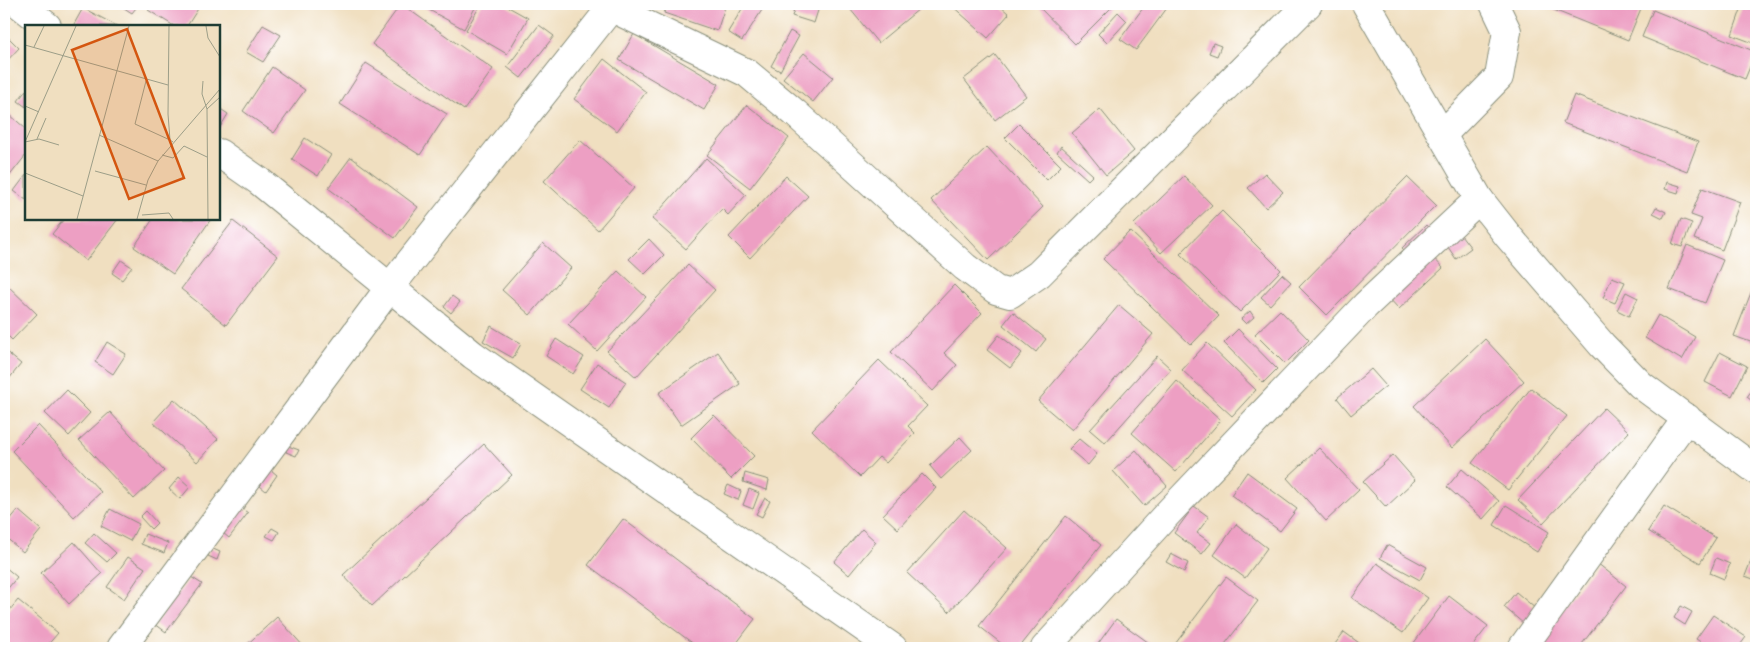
<svg xmlns="http://www.w3.org/2000/svg" width="1760" height="652" viewBox="0 0 1760 652" font-family="Mynerve,sans-serif">
<style>
.building{fill:#ed9fc3}
.lines{fill:none;stroke-linecap:round;stroke-linejoin:round}
.minor-casing{stroke:#888e7a;stroke-width:30}
.tertiary-casing{stroke:#888e7a;stroke-width:30}
.minor{stroke:#fff;stroke-width:28}
.tertiary{stroke:#fff;stroke-width:28}
.inset-road{fill:none;stroke:#9c9e88;stroke-width:1}
.view{fill:#d45610;fill-opacity:0.15;stroke:#d45610;stroke-width:2.5}
.inset-edge{fill:none;stroke:#1f3d34;stroke-width:2.5}
</style>
<rect width="100%" height="100%" fill="#fff"/>
<filter id="ink" filterUnits="userSpaceOnUse"><feTurbulence type="fractalNoise" baseFrequency=".02" numOctaves="2"/><feDisplacementMap in="SourceGraphic" scale="10" xChannelSelector="R" yChannelSelector="G"/><feConvolveMatrix kernelMatrix="1 2 1 2 8 2 1 2 1" color-interpolation-filters="sRGB"/></filter>
<filter id="wash" filterUnits="userSpaceOnUse"><feTurbulence type="fractalNoise" baseFrequency=".0096" numOctaves="4" result="noise"/><feDisplacementMap in="SourceGraphic" scale="20" xChannelSelector="R" yChannelSelector="G"/><feGaussianBlur stdDeviation="1.12" result="paint"/><feColorMatrix in="noise" values="0 0 0 0 0 0 0 0 0 0 0 0 0 0 0 0 0 1.4 0 .05"/><feComposite in="paint" operator="in"/></filter>
<g filter="url(#wash)">
<rect width="100%" height="100%" fill="#f0dfc0"/>
<g id="blocks">
<g class="building">
<polygon points="118,4 139,4 132,13"/>
<polygon points="152,4 201,4 187,26 174,26 148,10"/>
<polygon points="401,4 493,69 464,110 372,44"/>
<polygon points="418,4 477,4 464,29"/>
<polygon points="481,4 503,4 528,18 507,54 466,30"/>
<polygon points="668,4 726,4 717,31 664,13"/>
<polygon points="745,4 751,4 762,10 742,41 728,32"/>
<polygon points="796,4 820,4 814,23 792,16"/>
<polygon points="857,4 925,4 878,43 850,9"/>
<polygon points="950,4 998,4 1009,14 988,38"/>
<polygon points="1042,4 1115,4 1075,44 1039,7"/>
<polygon points="1146,4 1170,4 1136,50 1120,39"/>
<polygon points="1539,4 1637,4 1642,6 1628,40"/>
<polygon points="1743,4 1756,4 1756,44 1732,35"/>
<polygon points="83,8 117,26 73,26"/>
<polygon points="1653,10 1756,52 1745,79 1642,37"/>
<polygon points="1118,12 1127,21 1107,43 1098,34"/>
<polygon points="263,25 281,35 263,62 246,52"/>
<polygon points="539,25 554,36 521,78 507,67"/>
<polygon points="790,31 799,36 780,71 771,66"/>
<polygon points="4,33 19,48 4,64"/>
<polygon points="634,34 719,84 704,110 619,60"/>
<polygon points="1213,43 1221,46 1217,56 1209,53"/>
<polygon points="804,53 833,77 813,102 783,78"/>
<polygon points="995,55 1026,96 995,120 964,79"/>
<polygon points="604,59 646,92 617,131 574,99"/>
<polygon points="366,63 447,114 420,155 340,104"/>
<polygon points="272,67 305,90 274,133 243,111"/>
<polygon points="26,90 26,107 18,101"/>
<polygon points="1574,95 1698,142 1687,171 1563,123"/>
<polygon points="747,105 789,138 750,188 707,155"/>
<polygon points="219,108 228,114 219,129"/>
<polygon points="1100,109 1134,151 1106,175 1072,133"/>
<polygon points="9,114 26,129 26,155 4,183 4,119"/>
<polygon points="1019,124 1061,166 1047,180 1005,138"/>
<polygon points="305,138 331,155 318,176 292,159"/>
<polygon points="580,140 634,188 598,230 544,181"/>
<polygon points="1061,146 1093,175 1088,180 1057,152"/>
<polygon points="987,147 1043,207 988,260 931,200"/>
<polygon points="351,157 418,207 395,238 328,188"/>
<polygon points="706,158 746,195 728,215 722,209 686,249 652,219"/>
<polygon points="1265,173 1283,192 1266,208 1248,188"/>
<polygon points="26,175 26,200 14,191"/>
<polygon points="786,176 808,196 750,258 729,237"/>
<polygon points="1184,176 1212,205 1161,253 1134,224"/>
<polygon points="1407,177 1436,205 1327,315 1299,287"/>
<polygon points="1667,182 1680,186 1678,193 1665,189"/>
<polygon points="1702,188 1740,202 1722,250 1694,239 1702,219 1691,215"/>
<polygon points="1656,207 1666,212 1663,218 1653,213"/>
<polygon points="1222,211 1281,270 1240,312 1180,254"/>
<polygon points="64,219 118,219 86,261 52,234"/>
<polygon points="153,219 211,219 173,274 134,247"/>
<polygon points="1681,219 1692,223 1682,247 1672,244"/>
<polygon points="233,221 278,256 226,325 181,289"/>
<polygon points="1426,225 1433,233 1409,255 1402,248"/>
<polygon points="1130,231 1219,316 1191,345 1103,259"/>
<polygon points="1458,231 1471,248 1456,259 1444,241"/>
<polygon points="649,239 664,255 645,274 629,259"/>
<polygon points="543,243 571,268 530,315 502,290"/>
<polygon points="1687,245 1723,260 1705,303 1669,289"/>
<polygon points="1431,255 1443,268 1399,309 1387,296"/>
<polygon points="121,260 132,267 122,280 112,273"/>
<polygon points="688,265 715,290 636,377 607,351"/>
<polygon points="618,271 646,297 597,351 568,324"/>
<polygon points="1282,274 1291,282 1270,305 1261,297"/>
<polygon points="1612,277 1625,282 1615,303 1603,298"/>
<polygon points="1756,280 1756,344 1734,336"/>
<polygon points="4,282 37,314 12,340 4,332"/>
<polygon points="954,285 982,313 944,353 957,365 933,391 891,352"/>
<polygon points="1626,292 1638,298 1629,316 1617,310"/>
<polygon points="452,296 460,302 451,313 444,307"/>
<polygon points="1119,305 1153,334 1072,430 1038,401"/>
<polygon points="1280,310 1309,340 1285,364 1255,334"/>
<polygon points="1250,311 1254,317 1246,324 1241,319"/>
<polygon points="1013,312 1046,339 1036,352 1003,325"/>
<polygon points="1658,315 1695,337 1682,360 1645,338"/>
<polygon points="491,326 521,344 513,358 483,341"/>
<polygon points="1238,329 1277,369 1263,383 1224,343"/>
<polygon points="999,335 1022,353 1010,368 987,350"/>
<polygon points="556,339 584,357 573,374 546,356"/>
<polygon points="1485,339 1524,381 1452,448 1414,406"/>
<polygon points="107,342 126,354 113,374 95,362"/>
<polygon points="1207,343 1256,390 1232,416 1182,370"/>
<polygon points="4,350 21,364 4,385"/>
<polygon points="718,352 740,384 681,425 659,393"/>
<polygon points="1720,352 1747,366 1732,396 1705,382"/>
<polygon points="1157,356 1171,369 1105,443 1090,430"/>
<polygon points="879,360 927,406 908,426 915,433 886,463 879,457 860,477 812,430"/>
<polygon points="597,363 626,382 609,408 580,389"/>
<polygon points="1371,369 1386,386 1351,415 1337,398"/>
<polygon points="1177,381 1221,420 1176,472 1132,433"/>
<polygon points="1756,384 1756,404 1747,397"/>
<polygon points="1531,388 1567,416 1508,490 1472,463"/>
<polygon points="67,390 90,413 69,436 45,413"/>
<polygon points="174,399 218,439 197,462 153,422"/>
<polygon points="1604,408 1629,432 1543,523 1518,500"/>
<polygon points="110,412 164,471 134,499 79,440"/>
<polygon points="714,415 754,456 731,479 691,438"/>
<polygon points="38,425 101,492 74,517 12,451"/>
<polygon points="960,437 972,450 941,479 930,466"/>
<polygon points="1079,439 1097,454 1088,465 1069,449"/>
<polygon points="484,444 512,475 372,606 343,575"/>
<polygon points="288,446 299,450 296,456 286,452"/>
<polygon points="1319,448 1359,490 1326,521 1287,478"/>
<polygon points="1136,450 1167,486 1144,506 1113,471"/>
<polygon points="1393,455 1415,480 1386,507 1363,482"/>
<polygon points="1462,469 1499,501 1483,519 1447,487"/>
<polygon points="271,470 277,475 266,491 260,486"/>
<polygon points="1247,472 1297,509 1280,531 1231,495"/>
<polygon points="745,473 769,480 767,490 743,482"/>
<polygon points="922,474 936,488 898,529 883,515"/>
<polygon points="179,477 190,487 180,499 169,489"/>
<polygon points="728,485 741,491 738,500 724,494"/>
<polygon points="749,489 759,493 753,509 743,505"/>
<polygon points="765,498 770,501 762,517 756,514"/>
<polygon points="1506,505 1549,532 1537,552 1494,525"/>
<polygon points="1194,506 1209,517 1197,533 1211,543 1202,554 1174,533"/>
<polygon points="1664,506 1716,538 1700,563 1648,531"/>
<polygon points="241,508 248,513 229,538 223,533"/>
<polygon points="110,509 139,524 130,541 101,526"/>
<polygon points="18,510 41,530 23,552 4,536 4,527"/>
<polygon points="964,510 1007,548 949,612 907,573"/>
<polygon points="146,511 157,523 151,529 140,517"/>
<polygon points="1066,516 1101,545 1019,648 1007,648 979,626"/>
<polygon points="623,519 755,619 733,648 699,648 588,565"/>
<polygon points="1236,524 1267,548 1245,578 1214,555"/>
<polygon points="272,528 279,532 274,540 266,536"/>
<polygon points="862,529 876,542 849,575 834,562"/>
<polygon points="94,533 116,553 107,562 85,543"/>
<polygon points="145,534 168,543 164,553 141,544"/>
<polygon points="74,542 102,574 69,604 41,573"/>
<polygon points="1387,545 1427,567 1420,580 1380,558"/>
<polygon points="211,548 220,552 217,560 208,556"/>
<polygon points="1171,554 1188,563 1184,572 1166,562"/>
<polygon points="128,557 145,568 124,599 107,587"/>
<polygon points="1716,558 1730,564 1724,579 1710,573"/>
<polygon points="1752,558 1756,560 1756,580 1745,576"/>
<polygon points="1377,563 1428,598 1403,633 1352,598"/>
<polygon points="1597,563 1626,586 1579,648 1532,648"/>
<polygon points="4,566 17,577 5,592 4,590"/>
<polygon points="191,577 202,584 166,632 155,624"/>
<polygon points="1226,577 1258,601 1222,648 1172,648"/>
<polygon points="1516,592 1536,609 1524,624 1504,607"/>
<polygon points="1449,596 1488,626 1471,648 1410,648"/>
<polygon points="18,600 58,633 45,648 4,648 4,617"/>
<polygon points="1681,606 1692,612 1685,625 1674,618"/>
<polygon points="1713,615 1746,637 1738,648 1710,648 1696,639"/>
<polygon points="277,617 305,648 243,648"/>
<polygon points="1116,619 1156,648 1095,648"/>
<polygon points="1344,632 1366,648 1332,648"/>
</g>
</g>
</g>
<g filter="url(#ink)">
<use href="#blocks" fill-opacity="0" stroke="#888e7a" stroke-width="1"/>
<g class="lines">
<g class="minor-casing">
<g id="minor">
<polyline points="19,4 47,26"/>
<polyline points="612,8 747,73 795,113 965,267 996,290 1010,294 1039,274 1308,4"/>
<polyline points="1442,135 1499,77 1507,31 1494,4"/>
<polyline points="219,153 259,181 473,355 893,648"/>
<polyline points="121,648 390,287 614,4"/>
<polyline points="1045,648 1168,513 1366,305 1479,199"/>
<polyline points="1522,648 1687,418"/>
</g>
</g>
<g class="tertiary-casing">
<polyline id="tertiary" points="1366,4 1479,199 1508,236 1602,345 1641,385 1756,470"/>
</g>
<use href="#minor" class="minor"/>
<use href="#tertiary" class="tertiary"/>
</g>
</g>
<g transform="translate(25 25)">
<rect width="195" height="195" fill="#f0dfc0"/>
<path class="inset-road" d="M 144,1 L 143,89 L 145,115 L 148,117M 181,1 L 183,13 L 195,32M 0,20 L 143,60M 9,22 L 19,1M 121,56 L 110,99 L 145,115M 178,56 L 177,69 L 182,84 L 183,194M 0,81 L 14,87M 182,84 L 195,72M 74,110 L 133,136M 12,114 L 21,93M 0,117 L 51,1M 0,117 L 14,114 L 34,120M 137,130 L 148,133 L 159,121 L 182,132M 70,146 L 121,160M 0,148 L 58,171M 117,190 L 144,188 L 148,194M 52,194 L 104,1M 112,194 L 123,155 L 133,136 L 195,64"/>
<path class="view" d="M 102,4 L 159,153 L 104,174 L 47,25 Z"/>
<rect width="195" height="195" class="inset-edge"/>
</g>
<rect width="1760" height="652" fill="none" stroke="#fff" stroke-width="20"/>
</svg>
